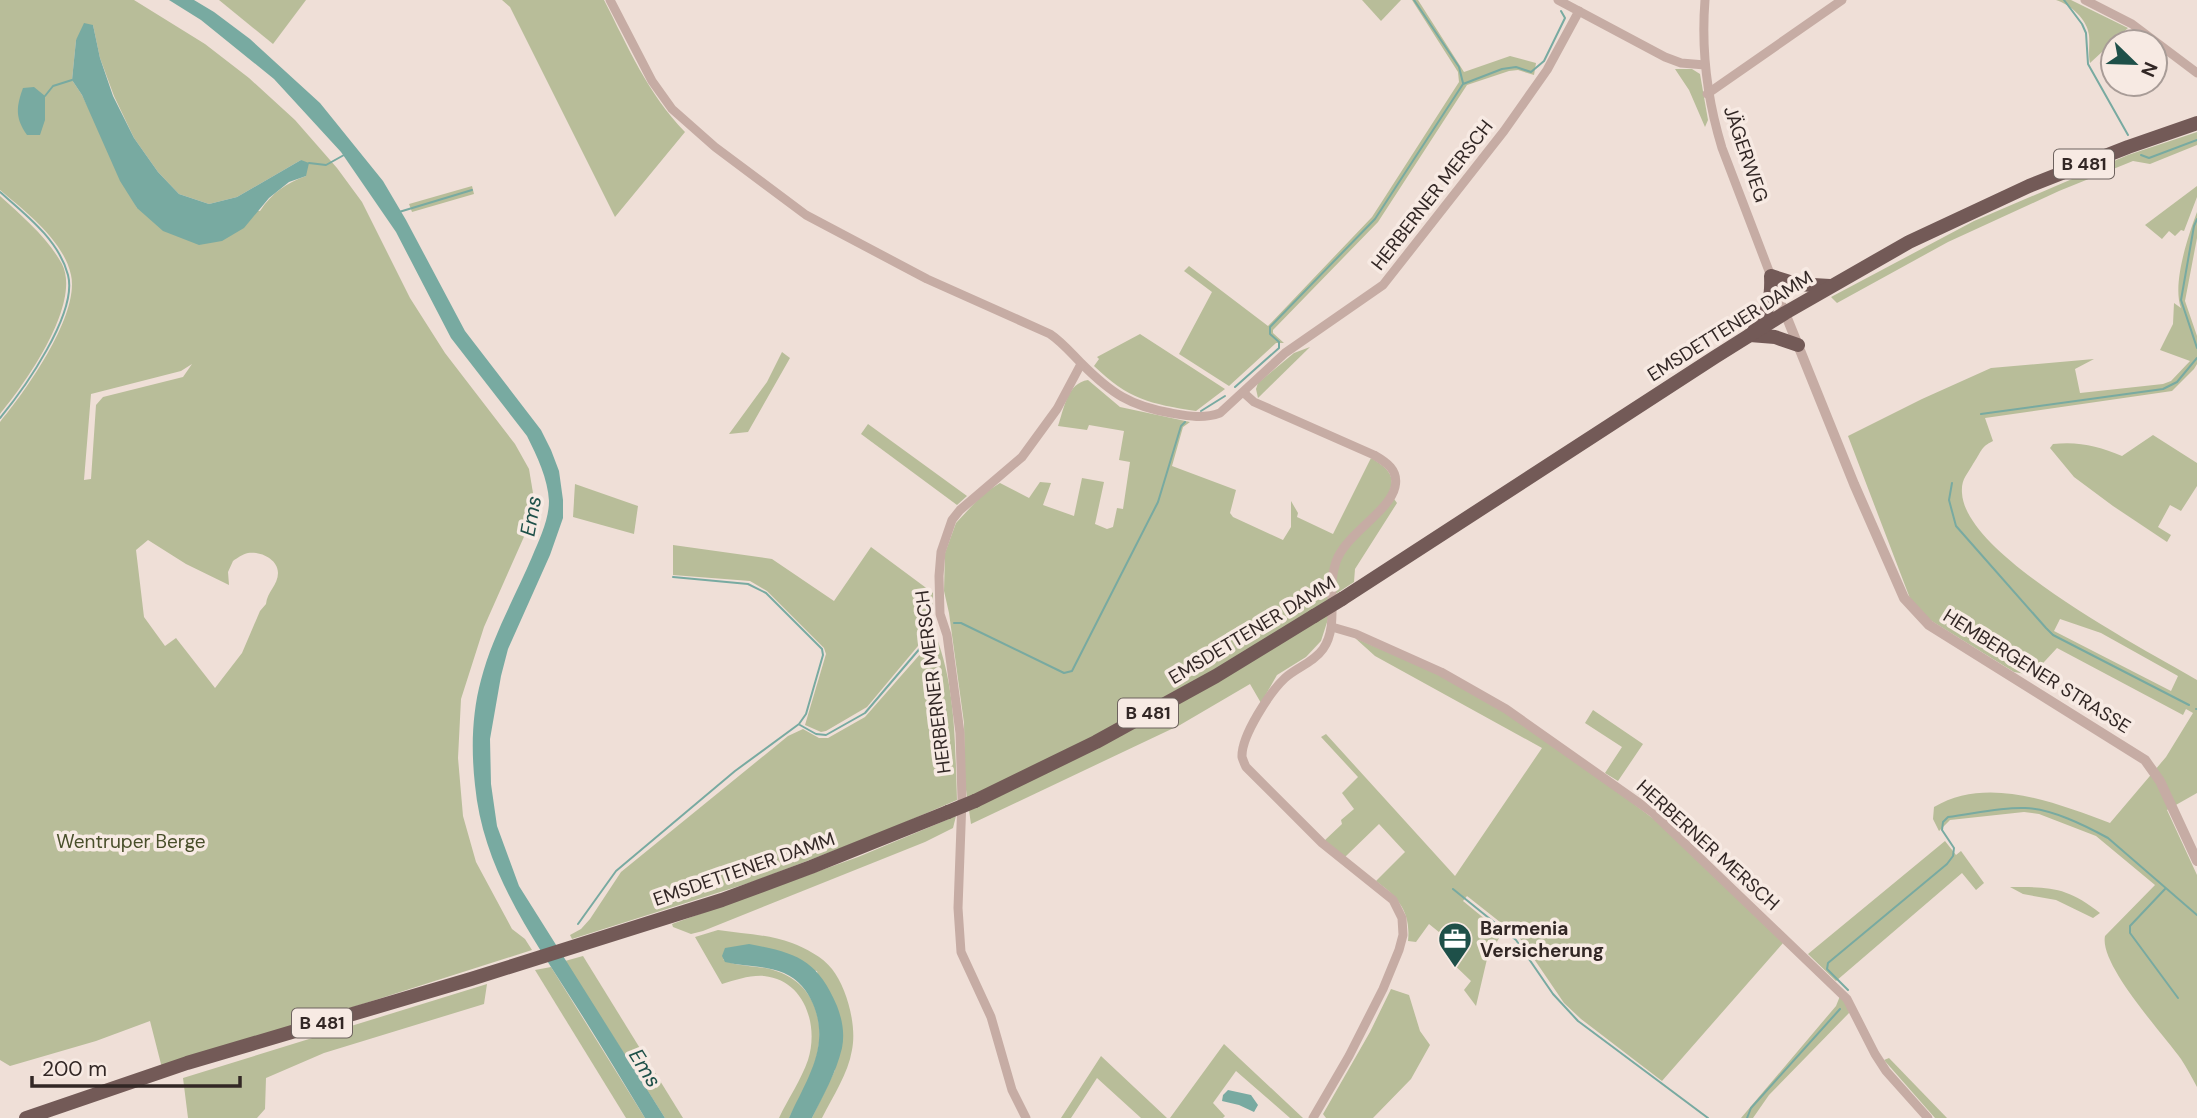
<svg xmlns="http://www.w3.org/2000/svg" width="2197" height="1118" viewBox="0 0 2197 1118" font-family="'DM Sans',sans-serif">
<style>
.green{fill:#b8bd99;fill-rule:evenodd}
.water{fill:#78aaa1}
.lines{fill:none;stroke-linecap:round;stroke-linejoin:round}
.stream{stroke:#78aaa1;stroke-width:2}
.minor{stroke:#c6aca4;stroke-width:9}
.tertiary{stroke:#c6aca4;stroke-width:10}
.primary{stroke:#735a57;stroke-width:14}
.primary-bridge{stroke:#735a57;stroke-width:14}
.labels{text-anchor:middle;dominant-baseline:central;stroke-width:7;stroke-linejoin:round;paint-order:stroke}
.shield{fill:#f7eae3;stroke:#6d625e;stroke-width:2}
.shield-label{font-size:18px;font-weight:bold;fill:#322725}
.street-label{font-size:19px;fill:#322725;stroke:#f7eae3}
.park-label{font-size:19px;fill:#494f2b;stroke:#f7eae3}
.poi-label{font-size:19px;font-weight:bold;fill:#322725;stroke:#f7eae3;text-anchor:start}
.water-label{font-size:21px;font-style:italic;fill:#1e5049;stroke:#f7eae3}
</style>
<rect width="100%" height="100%" fill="#efdfd7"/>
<g class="green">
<path d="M 0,0 L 134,0 L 205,44 L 249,78 L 295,120 L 337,168 L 362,202 L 410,298 L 445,353 L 515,444 L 529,469 L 533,493 L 527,530 L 484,627 L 461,699 L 458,758 L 463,816 L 476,862 L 512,929 L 525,939 L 532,950 L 162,1068 L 150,1021 L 96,1041 L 10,1066 L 0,1060 L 0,422 C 25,392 80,315 71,275 C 64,241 25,211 0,190 ZM 93,25 L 100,58 L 114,96 L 134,138 L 158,172 L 179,194 L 209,204 L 237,197 L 301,160 L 306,176 C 286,183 272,193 260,211 L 137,208 L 82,95 L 72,80 L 76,40 ZM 192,364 L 183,377 L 103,397 L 96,405 L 91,479 L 84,480 L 91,394 L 181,371 ZM 148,540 L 186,564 L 229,585 L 228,572 L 233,561 C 237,558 243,554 248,553 C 260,551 278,559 278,573 C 278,585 267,592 266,604 L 260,611 L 242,653 L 215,688 L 176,638 L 165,646 L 144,617 L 136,550 Z"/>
<polygon points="219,0 306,0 273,44"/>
<path d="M 502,0 L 604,0 C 628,47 648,94 685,132 L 615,217 L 510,7 Z"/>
<polygon points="1362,0 1401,0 1381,21"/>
<polygon points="1412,0 1418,0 1464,72 1510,56 1536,63 1534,75 1518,70 1509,71 1467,85 1378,222 1273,330 1273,333 1284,343 1276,343 1229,386 1179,354 1212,292 1184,271 1189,266 1268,326 1372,217 1459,82 1458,72"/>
<path d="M 2056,0 L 2071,0 L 2128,28 L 2090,63 C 2088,54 2090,45 2089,35 C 2087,19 2071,5 2056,0 Z"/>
<polygon points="1675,69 1692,69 1700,74 1708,120 1705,127 1689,90"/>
<polygon points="2197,132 2197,145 2150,164 2133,161 2059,191 1948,242 1837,303 1831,297 1974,221 2128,155"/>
<polygon points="472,186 474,194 412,212 409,204"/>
<polygon points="2197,186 2197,197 2184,231 2181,230 2175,236 2169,231 2162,239 2145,225"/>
<path d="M 0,196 C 23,217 47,237 62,264 C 82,304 25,384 0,414 Z"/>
<path d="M 2197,212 L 2197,238 L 2185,301 L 2197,336 L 2197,364 L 2194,369 L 2172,391 L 1985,418 L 1993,441 C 1980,447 1981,453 1973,464 C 1967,475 1961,479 1962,493 C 1965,556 2144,649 2197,680 L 2197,793 L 2167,810 L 2197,875 L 2197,1087 C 2192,1078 2187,1068 2181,1059 C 2164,1035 2099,965 2105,936 L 2155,885 L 2096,836 L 2039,814 L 2024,812 L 1950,820 L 1939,831 L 1933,819 L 1934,807 C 1988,775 2056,803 2110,823 L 2166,757 L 2193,713 L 2186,709 L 2183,715 L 2057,648 L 2032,675 L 2014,672 L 1930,620 L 1911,601 L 1848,436 L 1922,399 L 1991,368 L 2094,359 L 2075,369 L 2080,393 L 2163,384 L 2171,381 L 2190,361 L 2160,350 L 2173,324 L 2174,303 L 2181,308 C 2172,284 2188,236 2197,212 ZM 2060,619 L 2101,633 L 2178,676 L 2171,691 L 2054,631 Z"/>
<path d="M 1140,334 L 1225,389 L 1196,411 C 1150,404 1128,399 1094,366 L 1099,359 L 1097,357 Z"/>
<polygon points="1310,347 1258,398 1256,389 1258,383 1294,353"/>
<polygon points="782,352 790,358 748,432 729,434 767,382"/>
<path d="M 1088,380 L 1120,407 L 1190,422 L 1183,427 L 1172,466 L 1236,490 L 1230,513 L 1233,517 L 1283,540 L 1291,527 L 1291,501 L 1298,513 L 1297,517 L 1333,534 L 1371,458 C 1386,467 1397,475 1389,492 L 1397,503 L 1355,569 L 1354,582 L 1328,599 L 1329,616 L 1321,641 L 1306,657 L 1277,675 L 1261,703 L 1250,684 L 1180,725 L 971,824 L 965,783 L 964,723 L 949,613 L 944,591 L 945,553 L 956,523 L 983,494 L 1000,483 L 1029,498 L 1040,482 L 1051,483 L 1043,505 L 1074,516 L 1082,478 L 1104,482 L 1095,524 L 1107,529 L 1113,527 L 1117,508 L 1123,509 L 1130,462 L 1119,460 L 1124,431 L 1089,425 L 1087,430 L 1058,426 C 1064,409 1067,383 1088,380 Z"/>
<polygon points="868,424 967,496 957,505 861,434"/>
<path d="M 2153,435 L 2197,463 L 2197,486 L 2181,511 L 2170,505 L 2158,527 L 2171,535 L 2167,542 L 2113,506 L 2074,477 L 2050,448 L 2053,444 C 2078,441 2099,446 2122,456 Z"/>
<polygon points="575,484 638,506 634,534 573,517"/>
<polygon points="673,545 772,559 834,601 871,547 933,593 933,628 867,707 826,731 821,732 805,725 826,654 824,648 767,591 750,581 673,575"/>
<path d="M 936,636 C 956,689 955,745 957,800 L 880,833 L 755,881 L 572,939 L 570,935 L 581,929 L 590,919 L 621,872 L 788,736 L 803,729 L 819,738 L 828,738 L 865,717 Z"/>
<path d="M 1355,638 L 1438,674 L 1504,710 L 1553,743 L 1655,820 L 1783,943 L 1662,1081 L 1581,1019 L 1564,1003 L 1519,937 L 1467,896 L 1463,901 L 1502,933 L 1487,959 L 1476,1006 L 1464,990 L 1471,981 L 1446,957 L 1455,945 L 1429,924 L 1416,942 L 1408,941 C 1411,912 1398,897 1376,881 L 1405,852 L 1379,824 L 1345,857 L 1324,841 L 1342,824 L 1341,820 L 1354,809 L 1342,793 L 1358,777 L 1321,737 L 1326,734 L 1455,876 L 1542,748 L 1375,656 Z"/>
<polygon points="1593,710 1643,744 1618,781 1605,773 1622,747 1585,723"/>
<polygon points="956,816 953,828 925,842 703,931 691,934 673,927 672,924 858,857"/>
<polygon points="1945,841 1956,855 1961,851 1984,883 1976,890 1962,873 1836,981 1808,954"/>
<path d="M 2010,887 C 2051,887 2067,887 2100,913 L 2093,918 L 2056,900 L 2023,894 Z"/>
<path d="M 718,930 C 743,934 768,934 792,943 C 805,948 823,957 832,969 C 847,988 857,1026 852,1050 C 848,1074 833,1096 822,1118 L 812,1118 L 835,1070 L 817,971 L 723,959 C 730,966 758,966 770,969 C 791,975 805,985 814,1005 C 830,1046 808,1082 789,1118 L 779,1118 C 788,1099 801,1080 808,1060 C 819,1026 805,980 764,976 C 750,975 736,980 722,984 L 695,937 Z"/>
<polygon points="583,956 683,1118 665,1118 565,961"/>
<polygon points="551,967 645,1118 626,1118 535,970"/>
<polygon points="487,984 484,1004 324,1053 266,1078 265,1109 257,1118 188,1118 183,1078"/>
<polygon points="1391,989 1409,995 1420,1031 1430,1045 1411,1079 1373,1118 1326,1118 1323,1114 1370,1032"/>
<polygon points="1840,996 1848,1005 1849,1013 1769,1095 1753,1118 1741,1118 1836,1006"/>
<polygon points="1224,1044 1303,1118 1290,1118 1236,1071 1213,1103 1225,1116 1223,1118 1170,1118"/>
<polygon points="1101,1056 1167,1118 1141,1118 1097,1078 1071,1118 1061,1118"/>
<polygon points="1889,1058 1947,1118 1935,1118 1884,1060"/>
</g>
<g class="water">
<path d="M 169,0 L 194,0 L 214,12 L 250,39 L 320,103 L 383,181 L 406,220 L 465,331 L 541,430 L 551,450 L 559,471 L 563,500 L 563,518 L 550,555 L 508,649 L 501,676 L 490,739 L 491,784 L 497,826 L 519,886 L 665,1118 L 645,1118 C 623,1082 601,1045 578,1009 C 534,939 483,871 475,785 C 471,750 472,713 481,680 C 492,637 515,597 532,557 C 539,540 549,520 549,501 C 548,479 537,456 527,436 L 451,338 L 396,232 L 341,152 L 274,79 L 201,20 Z"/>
<polygon points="84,23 93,25 100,58 113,96 134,138 158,172 179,194 209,204 237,197 301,160 309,163 306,176 289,182 269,198 244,228 222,241 199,245 163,231 137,208 120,181 82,95 72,80 76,40"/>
<path d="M 34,87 L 45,96 L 45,120 L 40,135 L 27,135 C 15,118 16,107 23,88 Z"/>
<path d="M 749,944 C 796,953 817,959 837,1006 C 842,1019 845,1033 842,1048 C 836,1073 823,1096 812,1118 L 789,1118 C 806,1080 831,1047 813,1004 C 807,990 799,980 784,973 C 765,965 745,967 725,962 L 722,956 L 725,948 Z"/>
<polygon points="1228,1090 1251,1095 1258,1105 1254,1112 1239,1105 1222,1101 1223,1095"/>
</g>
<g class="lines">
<g class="stream">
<polyline points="1414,0 1459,67 1463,83"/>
<polyline points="2064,0 2082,24 2086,33 2088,64 2128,135"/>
<polyline points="45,96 53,86 72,80"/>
<polyline points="2141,155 2149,158 2197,140"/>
<polyline points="309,163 326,165 344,155"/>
<path d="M 0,192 C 25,214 59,240 68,275 C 78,313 24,389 0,418"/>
<polyline points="399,212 472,190"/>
<polyline points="2197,219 2194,226 2181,300 2197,348"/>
<polyline points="1235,387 1279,348 1279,342 1270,334 1270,327 1375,219 1463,84 1502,69 1516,67 1531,72 1544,61 1565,18 1561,11"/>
<polyline points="1201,411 1225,396"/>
<polyline points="1981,414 2163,389 2177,382 2197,358"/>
<polyline points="1952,483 1949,500 1956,526 2046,628 2053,635 2189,705"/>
<polyline points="954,623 961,623 1064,673 1072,671 1158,502 1181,426 1185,422"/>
<polyline points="2196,709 2197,709"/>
<polyline points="800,725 816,734 826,735 865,713 933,633"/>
<polyline points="1453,889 1516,940 1553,994 1578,1021 1708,1118"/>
<polyline points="2165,889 2130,926 2130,933 2178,998"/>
<polyline points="578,924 616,871 735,771 799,724 806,714 823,655 822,649 766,593 748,584 673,577"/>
<path d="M 1848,990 L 1827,969 L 1828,963 L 1947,864 L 1953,856 L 1954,848 L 1942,830 L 1943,822 L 1948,817 C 1973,814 2000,807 2025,808 C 2052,809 2084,825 2108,838 L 2197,915"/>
<polyline points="1747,1118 1751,1108 1840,1009"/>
</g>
<g class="minor">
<path d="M 610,0 L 652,81 L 672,109 L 715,147 L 806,215 L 927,279 L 1050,334 C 1062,342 1071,353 1082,364 C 1111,393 1130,406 1171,413 C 1188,416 1203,419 1220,413 L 1285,353 L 1383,285 L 1504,131 L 1547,70 L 1579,11"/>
<polyline points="1558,0 1665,57 1681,63 1705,65"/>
<path d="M 1705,0 C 1701,51 1707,99 1722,148 L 1785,313"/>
<polyline points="2085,0 2132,24 2197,73"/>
<polyline points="1707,94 1842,0"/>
<path d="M 1244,393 L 1254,402 L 1374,455 C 1386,462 1399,470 1395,487 C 1390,510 1350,532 1338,557 C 1324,587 1341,623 1323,649 C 1313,663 1297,667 1285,678 C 1270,692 1241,736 1242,757 C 1243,760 1244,763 1246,767 L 1322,843 L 1393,900 L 1402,918 L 1403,935 L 1399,950 L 1383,989 L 1349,1056 L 1313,1118"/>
<polyline points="1332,627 1356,634 1441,672 1506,709 1652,812 1847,999 1875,1054 1886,1071 1928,1118"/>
<polyline points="1026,1118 1012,1090 991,1017 961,952 958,908 962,799 960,733 947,635 940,614 939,576 941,552 952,520 960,510 1022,457 1057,409 1081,364"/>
</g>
<polyline class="tertiary" points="1785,313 1854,484 1904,598 1929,625 2145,760 2160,781 2197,861"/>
<g class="primary">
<path d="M 1755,328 C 1769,313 1772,296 1771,276 L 1796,284 L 1830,286"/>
<polyline points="1750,335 1775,337 1798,345"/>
<polyline points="1342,599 1715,357 1785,313 1909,242 2029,186 2128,147 2197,123"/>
<polyline points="975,801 1096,742 1216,676 1314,616"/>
<polyline points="26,1118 187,1063 471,979 722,900 811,867 948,812"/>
</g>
<g class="primary-bridge">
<polyline points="1314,616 1342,599"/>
<polyline points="948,812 975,801"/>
</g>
</g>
<defs>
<g id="office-pin" transform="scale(1.75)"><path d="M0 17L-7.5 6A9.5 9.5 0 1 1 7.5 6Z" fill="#1e5049" stroke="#f7eae3"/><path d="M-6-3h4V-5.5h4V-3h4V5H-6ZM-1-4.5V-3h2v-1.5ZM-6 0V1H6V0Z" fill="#fff"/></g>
</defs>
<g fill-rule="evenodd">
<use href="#office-pin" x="1455" y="939"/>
</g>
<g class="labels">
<g class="shield">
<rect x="2054" y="149.5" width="60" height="29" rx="5"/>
<rect x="1118" y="698.5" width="60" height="29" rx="5"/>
<rect x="292" y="1008.5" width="60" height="29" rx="5"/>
</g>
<g class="shield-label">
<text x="2084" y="164">B 481</text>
<text x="1148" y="713">B 481</text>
<text x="322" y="1023">B 481</text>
</g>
<g class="street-label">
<text transform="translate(1746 154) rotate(71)">JÄGERWEG</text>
<text transform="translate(1432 195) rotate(-52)">HERBERNER MERSCH</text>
<text transform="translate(1730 326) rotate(-32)">EMSDETTENER DAMM</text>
<text transform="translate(1252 630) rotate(-31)">EMSDETTENER DAMM</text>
<text transform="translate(2037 671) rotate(32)">HEMBERGENER STRASSE</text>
<text transform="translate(933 682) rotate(-97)">HERBERNER MERSCH</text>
<text transform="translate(1708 845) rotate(42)">HERBERNER MERSCH</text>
<text transform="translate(744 869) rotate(-19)">EMSDETTENER DAMM</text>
</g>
<g class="park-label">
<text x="131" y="841">Wentruper Berge</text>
</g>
<g class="poi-label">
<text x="1480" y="928">Barmenia<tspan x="1480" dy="22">Versicherung</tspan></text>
</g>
<g class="water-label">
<text transform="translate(531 516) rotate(-80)">Ems</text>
<text transform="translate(645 1068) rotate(58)">Ems</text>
</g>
</g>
<g transform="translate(2134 63) rotate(113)"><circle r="33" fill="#f7eae3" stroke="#a89c97" stroke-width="2"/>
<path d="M0-5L12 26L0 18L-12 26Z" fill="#1e5049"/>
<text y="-10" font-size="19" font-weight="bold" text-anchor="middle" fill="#322725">N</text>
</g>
<path d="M32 1076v10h208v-10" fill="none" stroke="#322725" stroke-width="3.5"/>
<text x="42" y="1076" font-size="21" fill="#322725" stroke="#f7eae3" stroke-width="5" paint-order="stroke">200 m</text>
</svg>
